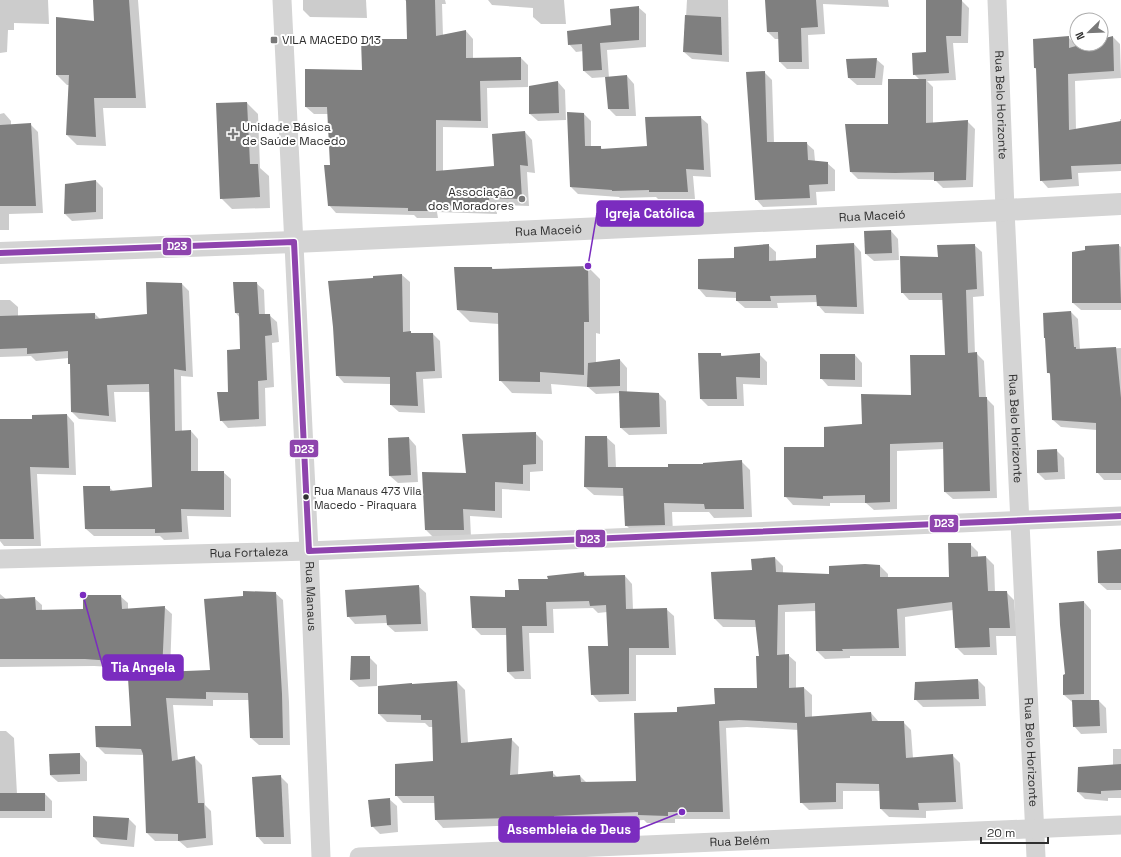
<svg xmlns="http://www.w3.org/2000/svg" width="1121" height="857" viewBox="0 0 1121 857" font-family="'Space Grotesk',sans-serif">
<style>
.shadow{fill:#0003}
.building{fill:#7f7f7f}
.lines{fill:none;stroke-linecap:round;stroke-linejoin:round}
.minor{stroke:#d4d4d4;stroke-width:19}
.tertiary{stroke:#d4d4d4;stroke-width:22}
.bus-1-casing{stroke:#fff;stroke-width:9}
.bus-1{stroke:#8e44ad;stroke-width:6}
.poi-dot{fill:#787878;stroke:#fff;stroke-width:1.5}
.bus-dot{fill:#2f2f2f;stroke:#fff;stroke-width:1.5}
.labels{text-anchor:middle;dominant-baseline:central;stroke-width:4;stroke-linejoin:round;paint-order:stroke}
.bus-label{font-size:11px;fill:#2f2f2f;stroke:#fff;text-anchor:start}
.poi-label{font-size:12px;fill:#2f2f2f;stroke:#fff;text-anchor:start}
.street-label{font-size:12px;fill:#2f2f2f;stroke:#fff}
.leader{fill:none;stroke:#7b2cbf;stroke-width:1.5}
.callout-dot{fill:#7b2cbf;stroke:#fff;stroke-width:1.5}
.callout{fill:#7b2cbf;stroke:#7b2cbf;stroke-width:1.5}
.callout-label{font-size:13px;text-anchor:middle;font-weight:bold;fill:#fff}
.line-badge{stroke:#fff;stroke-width:1.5}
.badge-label{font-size:11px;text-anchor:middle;font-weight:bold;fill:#fff}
</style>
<rect width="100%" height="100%" fill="#fff"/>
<g class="shadow">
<polygon points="0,0 48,0 49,24 14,23 14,30 8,30 7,52 0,53"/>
<polygon points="94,0 138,0 146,108 103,108 106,146 77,145 67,135 69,85 67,85 57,75 95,22"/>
<polygon points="303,0 366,0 367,18 310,17 303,10"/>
<polygon points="405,0 445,0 446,4 442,4 443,36 466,31 473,39 473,58 521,58 528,65 528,87 487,88 488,128 443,127 443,171 495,167 525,132 532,140 535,173 527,172 529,206 496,205 497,214 437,212 438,218 417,218 414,215 336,213 329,205 331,166 328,114 314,114 306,107 408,40 407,2"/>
<polygon points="488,0 564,0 566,24 541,24 533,17 533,8 492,5"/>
<polygon points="687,0 728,0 729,62 692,59 684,52"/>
<polygon points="766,0 888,0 889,7 823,4 825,34 808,35 809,69 787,69 780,62 779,39 775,39 768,32"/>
<polygon points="927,0 962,1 969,8 968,43 953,43 956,80 927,81 933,87 933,124 968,122 975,129 973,187 943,188 935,180 858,179 851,172 889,125 920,80 914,74 927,53"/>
<polygon points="638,7 646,14 646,47 607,50 609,78 627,76 634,84 636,116 616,116 609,109 606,77 592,78 584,71 584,51 576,52 569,44 612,26"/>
<polygon points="1068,37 1076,45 1076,47 1087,44 1101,44 1101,40 1113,37 1120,44 1121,78 1075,81 1076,130 1120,122 1120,119 1121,119 1121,171 1078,173 1079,186 1048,188 1041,180 1037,70 1035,68 1034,40"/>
<polygon points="876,59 884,66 882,85 857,85 849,78"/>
<polygon points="764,72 772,80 774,143 806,143 814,150 815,161 827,163 835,170 835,191 816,192 817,205 763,207 756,199"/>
<polygon points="558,82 565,90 566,120 538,121 530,114"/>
<polygon points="247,103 258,114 260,168 269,176 270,208 232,209 221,198"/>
<polygon points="4,113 11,121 11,125 30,124 38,132 43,213 9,214 9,230 0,230 0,114"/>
<polygon points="584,114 591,121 591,147 600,147 603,150 648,147 700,117 708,124 711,177 693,176 695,199 658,199 656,197 620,198 619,197 578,194 571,187"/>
<polygon points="96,181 103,188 103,219 72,221 65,214"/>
<polygon points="891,231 898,239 899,260 874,261 866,254"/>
<polygon points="854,244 861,252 864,314 825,313 818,305 818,302 777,303 778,308 745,308 737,301 737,298 706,297 699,289 699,260 735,259 768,245 776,252 776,262 817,259"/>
<polygon points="974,245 982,252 984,296 973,297 975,354 976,353 984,361 986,398 994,406 997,498 953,499 945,492 944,449 897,451 897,509 874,510 866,503 830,503 830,506 793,505 786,497 825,448 912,396 946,356 943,300 909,300 902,292 939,258"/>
<polygon points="1118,245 1121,247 1121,310 1081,310 1073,303"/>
<polygon points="588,267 600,279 600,334 596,333 596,363 620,360 627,368 627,392 659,394 666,401 667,434 629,435 621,428 620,393 596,394 588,387 551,384 552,394 512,393 500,380 499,324 470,322 458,310 492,268 494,270"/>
<polygon points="402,275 410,282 410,332 413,334 433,334 440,341 442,378 423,379 425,413 399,412 391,405 391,384 344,383 337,375 374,277"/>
<polygon points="256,283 264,290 265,315 269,315 277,322 279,342 272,343 274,387 265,388 266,426 228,428 221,420 241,350 240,318 236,313"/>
<polygon points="182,284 189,291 193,377 181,376 182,432 191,431 198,439 198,472 223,472 231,479 231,517 187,516 189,539 164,540 160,536 94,536 86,529 109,487 114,492 153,488 150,392 114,392 116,422 79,419 72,412 71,365 69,363 69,358 36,361 31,356 0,357 0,300 10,300 18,307 18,316 95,314 100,319 148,315"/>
<polygon points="1071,312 1078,319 1080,350 1121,348 1121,480 1104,480 1097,472 1097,430 1061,427 1053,420 1051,376 1048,372 1046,340 1045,338"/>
<polygon points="720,354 723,357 759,354 767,362 767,385 743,384 744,406 708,406 701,399"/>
<polygon points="855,355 862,363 862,387 828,386 821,378"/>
<polygon points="67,415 74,423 76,475 37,474 41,546 4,546 0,541 0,420 33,420"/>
<polygon points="535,433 543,441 543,471 530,472 530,491 502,489 502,518 470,516 471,537 433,537 426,530 467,474"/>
<polygon points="606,437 615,445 616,468 669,468 741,461 750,470 752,517 714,518 709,512 672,512 673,533 635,534 626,525 624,496 594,495 585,487"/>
<polygon points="409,438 416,446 418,482 398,483 390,476"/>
<polygon points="1056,450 1064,458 1065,479 1045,480 1038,473"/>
<polygon points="970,544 978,552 978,558 986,557 994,565 995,592 1006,592 1014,600 1017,636 996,636 997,655 964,655 956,647 953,610 905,617 906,656 850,656 850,658 825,659 817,651 816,611 785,612 785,655 788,655 796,662 796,688 804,688 812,695 812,717 871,713 879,722 903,722 911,730 913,758 952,755 960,763 963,809 926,811 926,818 889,817 881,809 880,791 843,791 843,809 809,810 801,802 799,730 747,727 726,728 730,819 675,819 675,823 647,823 644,820 561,824 561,826 523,827 521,825 443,828 436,820 435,803 403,803 396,795 434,762 433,727 429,727 425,723 387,722 379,714 413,685 457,682 465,690 468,743 511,739 519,747 518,776 552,772 558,778 580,776 587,783 637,782 678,713 716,705 758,689 760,657 757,627 723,627 715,619 753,571 775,558 783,566 783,573 830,575 880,566 888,574 888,578 950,578"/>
<polygon points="1121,550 1121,590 1107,590 1099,583"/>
<polygon points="584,573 588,577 625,576 632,584 633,610 666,609 674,616 676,655 636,655 636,701 599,702 592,694 609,647 607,612 598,613 593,608 553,609 554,633 529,633 531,679 515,679 508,672 507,635 481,635 473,627 506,598 520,591 549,580"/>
<polygon points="418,586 426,593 428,631 395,632 387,625 387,623 355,624 348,616"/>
<polygon points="275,593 283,600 289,702 290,745 259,745 251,738 250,700 213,700 213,706 173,705 178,760 195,758 202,765 205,805 211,811 213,845 187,848 179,841 155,841 147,833 144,755 105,754 97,746 132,727 129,668 94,666 0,667 0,594 6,599 34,598 42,605 42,611 84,610 120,596 128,603 128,610 164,607 172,614 170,673 211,671"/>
<polygon points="1084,602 1091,610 1091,701 1099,701 1106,708 1107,733 1081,734 1074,726 1073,702 1072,702 1064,695 1066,675 1060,604"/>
<polygon points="369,657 377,665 377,686 359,687 351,680"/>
<polygon points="978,680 985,687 986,706 923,707 915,699"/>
<polygon points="0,731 6,731 14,738 17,794 45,794 52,801 52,818 0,818"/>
<polygon points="1113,749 1121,749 1121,798 1108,798 1108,801 1085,799 1078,792 1113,766"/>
<polygon points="80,754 87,762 87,781 58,782 50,775"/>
<polygon points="280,776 288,784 291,844 264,844 257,836"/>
<polygon points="389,799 397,806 398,832 380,834 372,826"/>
<polygon points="129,819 136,826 134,847 101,844 94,837"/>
</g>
<g class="building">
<polygon points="93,0 129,0 136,98 94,98 96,137 66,135 69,75 56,75 56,17 94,21"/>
<polygon points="406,0 435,0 436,36 466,30 466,58 521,57 521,80 480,81 481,121 436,120 436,171 494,166 492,134 525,131 528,166 520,165 522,199 489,198 490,207 430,205 431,211 408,211 408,208 328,206 324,165 330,165 327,107 305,107 305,69 362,70 361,39 407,39"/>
<polygon points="765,0 816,0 818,27 801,28 802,62 779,62 778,32 767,32"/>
<polygon points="926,0 962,0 961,36 946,36 949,73 913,75 912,53 926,52"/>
<polygon points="639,6 639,40 600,43 602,70 583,71 582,44 568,45 567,31 611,25 610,9"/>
<polygon points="685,15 721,17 722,55 683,52"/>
<polygon points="1069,36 1069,48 1083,44 1101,44 1101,39 1113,36 1114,71 1068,74 1069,130 1121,121 1121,164 1071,166 1072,179 1040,181 1036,68 1034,68 1033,39"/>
<polygon points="877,58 875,78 848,78 846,59"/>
<polygon points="765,71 767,142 807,142 808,160 828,162 828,184 809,185 810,198 755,200 746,72"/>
<polygon points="627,75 629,109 608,109 605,77"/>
<polygon points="888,79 926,79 926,123 968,120 966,180 934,181 934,172 895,173 850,172 845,124 888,124"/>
<polygon points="558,81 559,113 529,114 529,86"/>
<polygon points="247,102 250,164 258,164 260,197 220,199 216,103"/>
<polygon points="567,112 584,113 585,146 601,146 601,149 647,146 645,117 701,116 704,170 686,169 688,192 649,192 649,190 612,191 612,190 570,187"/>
<polygon points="31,123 36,206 0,206 0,125"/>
<polygon points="96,180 96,212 64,214 65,184"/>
<polygon points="891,230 892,253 865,254 864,231"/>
<polygon points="854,243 857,307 817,306 816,295 770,296 771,301 736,301 736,292 698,289 698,259 734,258 734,247 769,244 769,261 816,258 816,245"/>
<polygon points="975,244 977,289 966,290 968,353 977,352 979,397 987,397 990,491 944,492 943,442 890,444 890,502 865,503 865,495 823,496 823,499 784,497 784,447 824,447 824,427 862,424 861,394 911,395 910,355 945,355 942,293 901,293 900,256 938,257 937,245"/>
<polygon points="1119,244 1121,303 1072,303 1072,252 1085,250 1085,246"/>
<polygon points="588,266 589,322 584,322 584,375 540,372 540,382 499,381 498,313 457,310 454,267 492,267 492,269"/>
<polygon points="402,274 403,332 411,331 411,333 433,333 435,371 416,372 418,406 390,405 390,377 336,376 333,327 328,281 373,278 373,276"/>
<polygon points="146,282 182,283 186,371 174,369 175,431 191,430 191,471 224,471 224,510 181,509 182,532 155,533 155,529 85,529 83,486 110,486 110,491 152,487 149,384 107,385 109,416 71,412 70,364 68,364 68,351 27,354 27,348 0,349 0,316 95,313 95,319 147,314"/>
<polygon points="233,282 257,282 259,314 270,314 272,335 265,336 267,380 258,381 259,419 220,421 217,392 228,392 227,350 240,349 239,313 235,313"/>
<polygon points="1071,311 1074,347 1076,347 1076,349 1116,347 1121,398 1121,473 1096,473 1096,423 1052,420 1050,373 1047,373 1045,338 1044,338 1043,313"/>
<polygon points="698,353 721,353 721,356 760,353 760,378 736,377 737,399 700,399"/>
<polygon points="820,354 855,354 855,380 820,379"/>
<polygon points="620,359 620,386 587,387 588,363"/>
<polygon points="619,391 659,393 660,427 620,428"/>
<polygon points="67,414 69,468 30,467 34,539 0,539 0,419 32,419 32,415"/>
<polygon points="536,432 536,464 523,465 523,484 495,482 495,511 463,509 464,530 425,530 422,472 466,473 462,434"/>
<polygon points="585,436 607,436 608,467 668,467 668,464 703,464 703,463 742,460 744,509 705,509 704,504 664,503 665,525 625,526 623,488 584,487"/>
<polygon points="409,437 411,475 389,476 388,438"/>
<polygon points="1057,449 1058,472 1037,473 1037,450"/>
<polygon points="948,543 971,543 971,557 986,556 988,591 1007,591 1010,628 989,628 990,647 955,648 952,602 897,609 899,648 842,649 843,651 816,651 815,603 778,605 777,655 789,654 789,688 804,687 805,717 871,712 872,721 904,721 906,758 953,754 956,802 918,803 919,810 880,809 879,784 836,783 836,802 800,803 797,723 739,720 719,721 723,812 668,812 668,816 638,815 638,812 554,816 554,819 514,820 514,818 435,820 434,796 395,796 395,764 433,761 432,720 421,720 421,715 378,714 378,686 412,683 412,684 457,681 461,743 512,738 510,775 553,771 553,777 580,775 581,782 636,781 634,713 677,712 677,707 715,704 714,688 757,688 756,656 759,656 755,620 714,619 711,572 752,570 751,559 775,557 776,572 829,574 829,566 865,564 880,565 880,577 949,577"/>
<polygon points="1121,549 1121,583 1098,583 1097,551"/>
<polygon points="584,572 584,576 625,575 626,609 667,608 669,648 629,648 629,694 591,695 588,646 608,646 606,605 590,606 589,601 546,602 547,626 522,626 524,671 507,672 506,628 472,628 470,596 505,597 505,590 519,590 518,579 548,579 547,576"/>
<polygon points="419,585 421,624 387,625 386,615 347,617 345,590"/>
<polygon points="243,591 276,592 282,694 283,738 250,738 248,693 206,692 206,699 166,698 172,761 195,756 198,803 204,803 206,838 178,841 178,834 146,833 143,754 141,749 96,747 95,726 131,726 127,662 85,659 0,659 0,599 35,597 36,610 83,609 83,595 121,595 122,609 165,606 162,672 210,670 204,599 243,596"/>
<polygon points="1084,601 1084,694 1063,695 1063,675 1065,674 1060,625 1059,603"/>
<polygon points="351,656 370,656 370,679 350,680"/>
<polygon points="978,679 979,699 914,700 915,682"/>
<polygon points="1072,700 1099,700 1100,726 1073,727"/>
<polygon points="80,753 80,774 50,775 49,754"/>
<polygon points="1121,764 1121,790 1101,791 1101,794 1077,792 1078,767"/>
<polygon points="281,775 284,837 256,837 252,777"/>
<rect x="0" y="793" width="45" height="18"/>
<polygon points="390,798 391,825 371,827 368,800"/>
<polygon points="93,816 129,818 127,840 93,837"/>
</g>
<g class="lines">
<g class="minor">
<path id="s1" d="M 282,0 L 309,551 L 321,857"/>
<path id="s2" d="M 997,0 L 1005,210 L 1036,857"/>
<path id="s3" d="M 0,559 L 309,551 L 1121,516"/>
<path id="s4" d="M 359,857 L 1121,825"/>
</g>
<path class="tertiary" id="s5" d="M 0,253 L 294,242 L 1005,210 L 1121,204"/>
<g class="bus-1-casing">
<polyline id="bus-1" points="0,253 294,242 309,551 1121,516"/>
</g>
<use href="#bus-1" class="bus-1"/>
</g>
<g class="poi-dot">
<rect x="270" y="36" width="8" height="8" rx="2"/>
<path d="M231 128h4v4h4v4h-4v4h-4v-4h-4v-4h4z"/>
<circle cx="522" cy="199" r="4"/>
</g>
<circle class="bus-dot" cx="306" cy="497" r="3.5"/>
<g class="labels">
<g class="bus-label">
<text x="314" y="491">Rua Manaus 473 Vila<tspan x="314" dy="14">Macedo - Piraquara</tspan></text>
</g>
<g class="poi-label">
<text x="282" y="40">VILA MACEDO D13</text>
<text x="242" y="127">Unidade Básica<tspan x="242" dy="14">de Saúde Macedo</tspan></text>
<text x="514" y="192" text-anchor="end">Associação<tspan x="514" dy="14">dos Moradores</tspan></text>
</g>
<g class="street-label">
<text stroke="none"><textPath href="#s2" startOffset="105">Rua Belo Horizonte</textPath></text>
<text stroke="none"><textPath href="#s5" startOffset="873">Rua Maceió</textPath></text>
<text stroke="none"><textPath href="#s5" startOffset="549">Rua Maceió</textPath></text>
<text stroke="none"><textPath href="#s2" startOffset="429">Rua Belo Horizonte</textPath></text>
<text stroke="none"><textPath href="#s3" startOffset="249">Rua Fortaleza</textPath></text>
<text stroke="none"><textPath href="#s1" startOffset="597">Rua Manaus</textPath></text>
<text stroke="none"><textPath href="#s2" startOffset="753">Rua Belo Horizonte</textPath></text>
<text stroke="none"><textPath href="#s4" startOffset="381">Rua Belém</textPath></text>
</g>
</g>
<path class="leader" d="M588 266L597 213M83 595L103 667M682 812L639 829"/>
<g class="callout-dot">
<circle cx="588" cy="266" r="4"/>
<circle cx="83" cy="595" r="4"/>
<circle cx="682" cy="812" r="4"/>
</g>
<g class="callout">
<rect x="597" y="201" width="106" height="25" rx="4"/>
<rect x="103" y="655" width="80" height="25" rx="4"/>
<rect x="499" y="817" width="140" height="25" rx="4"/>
</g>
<g class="callout-label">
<text x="650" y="218">Igreja Católica</text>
<text x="143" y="672">Tia Angela</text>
<text x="569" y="834">Assembleia de Deus</text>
</g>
<g class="line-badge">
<rect x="162" y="237" width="30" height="19" rx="4" fill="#8e44ad"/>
<rect x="289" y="439" width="30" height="19" rx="4" fill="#8e44ad"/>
<rect x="929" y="514" width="30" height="19" rx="4" fill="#8e44ad"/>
<rect x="575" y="529" width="31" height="19" rx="4" fill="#8e44ad"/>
</g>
<g class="badge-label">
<text x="177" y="250">D23</text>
<text x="304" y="453">D23</text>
<text x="944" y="527">D23</text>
<text x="590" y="543">D23</text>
</g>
<g transform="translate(1089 32) rotate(247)"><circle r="19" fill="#ffffff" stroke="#acacac"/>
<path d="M0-3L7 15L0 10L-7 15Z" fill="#787878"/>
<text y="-6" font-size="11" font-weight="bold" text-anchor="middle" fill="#2f2f2f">N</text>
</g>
<path d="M981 837v6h67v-6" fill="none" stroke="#2f2f2f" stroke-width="2"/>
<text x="987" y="837" font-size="12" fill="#2f2f2f" stroke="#ffffff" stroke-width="3" paint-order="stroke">20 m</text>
</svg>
